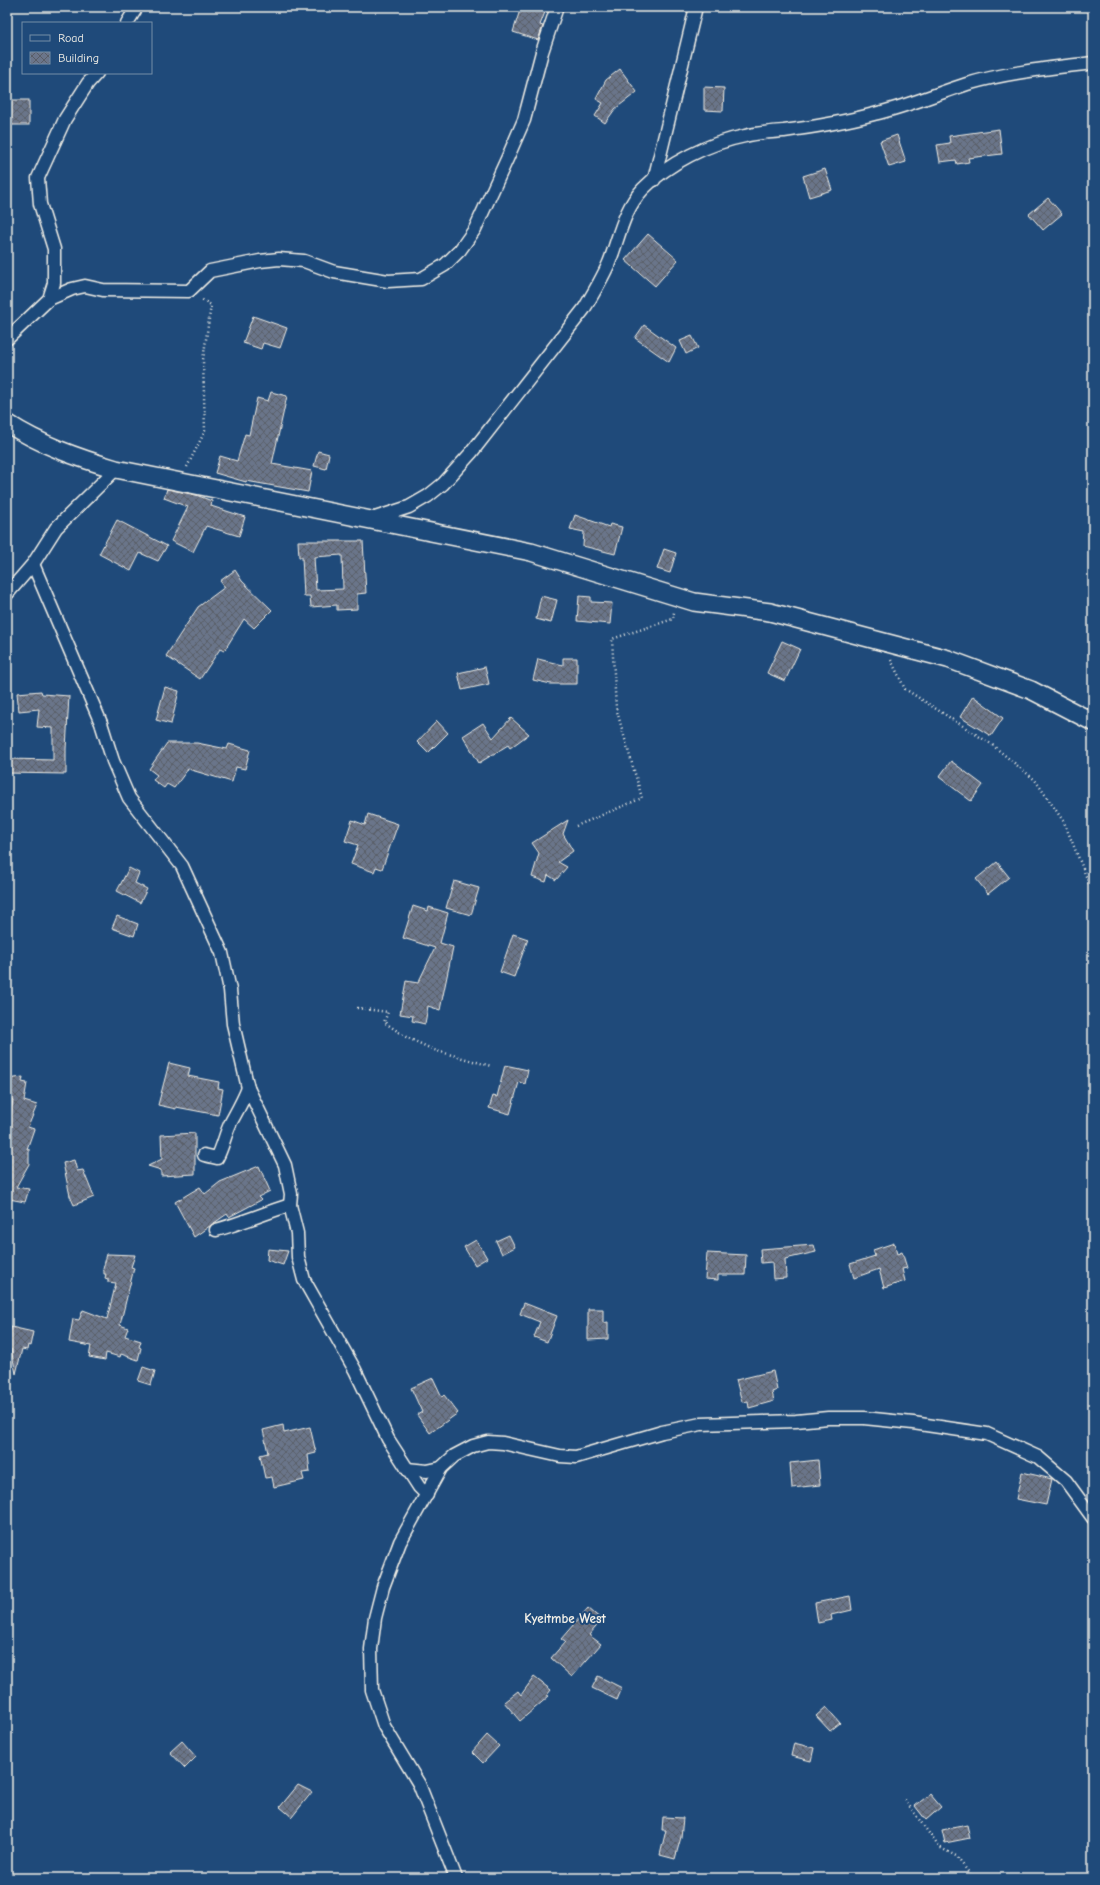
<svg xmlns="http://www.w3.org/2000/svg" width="1100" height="1885" viewBox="0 0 1100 1885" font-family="'Comic Neue',sans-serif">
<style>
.building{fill:url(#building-cross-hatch);stroke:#f4f1e8;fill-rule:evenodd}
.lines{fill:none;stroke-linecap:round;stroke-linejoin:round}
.street-casing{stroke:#f4f1e8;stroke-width:15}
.secondary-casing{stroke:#f4f1e8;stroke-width:20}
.path{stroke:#f4f1e8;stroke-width:2.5;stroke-dasharray:1 3;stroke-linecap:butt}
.street{stroke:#1f4a7a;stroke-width:12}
.secondary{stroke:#1f4a7a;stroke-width:17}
.labels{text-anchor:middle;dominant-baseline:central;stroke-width:4;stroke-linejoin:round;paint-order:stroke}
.quarter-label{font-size:13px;font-weight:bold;fill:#f4f1e8;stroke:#1f4a7a}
</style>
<defs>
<pattern id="building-cross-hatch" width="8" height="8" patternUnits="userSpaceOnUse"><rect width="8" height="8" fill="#6b758a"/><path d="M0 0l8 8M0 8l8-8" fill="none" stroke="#5a5e68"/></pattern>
</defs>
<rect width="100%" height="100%" fill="#1f4a7a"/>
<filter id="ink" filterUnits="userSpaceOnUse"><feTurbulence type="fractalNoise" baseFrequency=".025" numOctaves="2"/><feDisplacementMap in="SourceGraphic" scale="8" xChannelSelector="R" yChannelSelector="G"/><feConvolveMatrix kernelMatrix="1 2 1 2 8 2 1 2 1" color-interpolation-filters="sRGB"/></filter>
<g filter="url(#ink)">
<g class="building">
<polygon points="521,7 547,7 540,25 543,26 538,40 513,32"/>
<polygon points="620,69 637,92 615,109 605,123 595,116 603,103 596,99 606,80"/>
<polygon points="704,87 724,88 723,111 704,110"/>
<rect x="7" y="100" width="22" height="25"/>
<polygon points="999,129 1002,154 968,158 969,162 957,164 956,160 940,162 937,145 950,143 949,136"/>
<polygon points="897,135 906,162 889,167 880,141"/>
<polygon points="825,169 832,190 809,197 803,176"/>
<polygon points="1048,198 1062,214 1043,230 1029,214"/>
<polygon points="648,234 678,260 655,286 625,260"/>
<polygon points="253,316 287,328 280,348 263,343 261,349 243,343"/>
<polygon points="644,325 676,348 669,362 635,338"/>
<polygon points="692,336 698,348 686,354 680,341"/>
<polygon points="271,392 287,396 272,464 312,471 308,492 246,481 246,482 215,473 220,456 237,461 245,434 249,435 257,398 268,401"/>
<polygon points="318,451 329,454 326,469 314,466"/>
<polygon points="167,489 196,495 212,501 211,506 245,517 239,536 206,526 193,552 171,541 188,507 164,498"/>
<polygon points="575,515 609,527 610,524 622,527 615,554 583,546 584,532 570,529"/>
<polygon points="117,520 167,546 158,561 140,553 131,571 99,554"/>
<path d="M 298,541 L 363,541 L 366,593 L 357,594 L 357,609 L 337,610 L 337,605 L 311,607 L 310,596 L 304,596 L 302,557 L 299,557 ZM 342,555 L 343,589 L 316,590 L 314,557 Z"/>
<polygon points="664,549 676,553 670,573 657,569"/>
<polygon points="235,570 242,581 272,610 254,628 244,619 224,651 220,649 200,679 166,656 198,607 225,587 220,581"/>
<polygon points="541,596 557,600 551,623 536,619"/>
<polygon points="579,596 591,597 591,602 612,603 610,624 577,621"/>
<polygon points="782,641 800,649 785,681 767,673"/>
<polygon points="563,658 577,658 577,684 551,684 533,680 538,659 563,665"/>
<polygon points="485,667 489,684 462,690 458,673"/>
<polygon points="165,687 179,691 171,724 156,720"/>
<polygon points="41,691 42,694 69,696 66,749 66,774 7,773 8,759 53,760 53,728 37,727 39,709 19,711 17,693"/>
<polygon points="973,696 1003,718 991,736 960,717"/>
<polygon points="511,718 529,734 510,748 508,745 479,763 463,736 483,723 493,738"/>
<polygon points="437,721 448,733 428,753 417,742"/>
<polygon points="167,743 197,743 227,749 229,744 250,750 245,769 236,767 232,782 188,769 174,788 167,784 164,788 153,780 157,775 149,769"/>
<polygon points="951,761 983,785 971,801 939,777"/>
<polygon points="368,814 398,824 382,869 376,867 374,872 351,864 358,845 345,841 352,820 365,825"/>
<polygon points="568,820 563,834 573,851 558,862 567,867 556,880 548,875 546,882 532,877 539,853 532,843"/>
<polygon points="997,862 1009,877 988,894 976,879"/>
<polygon points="129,868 139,873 135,883 147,889 140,903 117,891"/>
<polygon points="454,881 479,888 471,915 446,908"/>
<polygon points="413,906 428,911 429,907 448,913 440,943 453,947 440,1010 428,1006 425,1024 412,1021 413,1016 400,1014 406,981 418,983 435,948 403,938"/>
<polygon points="117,916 138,924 134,936 112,928"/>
<polygon points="513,934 528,939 514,977 500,972"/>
<polygon points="169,1063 190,1068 188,1076 219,1082 218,1088 223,1089 218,1115 176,1107 176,1109 158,1105"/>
<polygon points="505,1065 528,1070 525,1084 519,1082 510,1114 489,1108 493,1096 497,1097"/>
<polygon points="23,1077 22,1082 27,1083 24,1101 37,1105 28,1127 34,1129 27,1149 29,1149 29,1164 16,1187 29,1189 25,1202 9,1199 7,1203 7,1132 13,1100 7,1098 7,1079"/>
<polygon points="195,1133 195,1174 161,1176 161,1170 148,1166 162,1159 161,1135"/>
<polygon points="74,1160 77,1171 83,1170 94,1197 74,1205 70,1196 63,1163"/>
<polygon points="259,1166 270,1191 258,1197 261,1200 229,1217 227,1214 194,1237 175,1202 200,1187 205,1194 220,1182"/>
<polygon points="509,1235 515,1247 502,1254 496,1241"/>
<polygon points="476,1240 487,1258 475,1265 464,1247"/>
<polygon points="894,1243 897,1254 902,1252 907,1268 902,1269 905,1281 884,1288 879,1269 854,1278 850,1264 875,1256 873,1250"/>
<polygon points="814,1245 816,1252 785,1259 786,1278 773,1279 772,1262 761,1263 760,1249"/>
<polygon points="268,1249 288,1251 283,1265 267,1260"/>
<polygon points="707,1253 746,1255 745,1275 718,1275 718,1280 705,1279"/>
<polygon points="107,1254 135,1255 131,1267 134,1268 120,1325 128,1328 125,1336 141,1341 139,1347 141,1348 138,1360 121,1354 120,1357 106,1353 105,1360 89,1357 91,1346 69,1342 73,1319 79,1320 83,1310 107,1319 116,1283 108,1282 108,1279 105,1278 106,1274 104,1274 104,1271 103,1269"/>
<polygon points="524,1303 557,1316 547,1342 534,1337 540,1322 520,1314"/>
<polygon points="588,1309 603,1309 603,1323 608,1322 608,1339 588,1340"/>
<polygon points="11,1327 33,1332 30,1346 28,1345 27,1350 22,1349 16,1374 11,1349 7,1348"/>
<polygon points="143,1367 155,1371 151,1385 138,1381"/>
<polygon points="773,1371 777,1390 772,1392 774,1401 749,1408 748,1401 742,1402 736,1380"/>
<polygon points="433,1378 442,1397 444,1395 458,1413 430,1433 417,1415 422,1412 411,1388"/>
<polygon points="283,1425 284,1433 310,1427 316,1453 308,1455 310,1472 302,1473 304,1480 274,1487 272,1477 265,1478 260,1455 268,1453 263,1430"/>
<polygon points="818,1460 820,1485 792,1488 790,1463"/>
<polygon points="1022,1472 1052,1479 1046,1505 1016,1499"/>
<polygon points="850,1596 852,1610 831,1615 832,1620 818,1623 815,1603"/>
<polygon points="588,1608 602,1620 589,1635 601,1644 572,1677 551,1658 565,1642 561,1639"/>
<polygon points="598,1676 622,1688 617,1700 592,1688"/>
<polygon points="534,1677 551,1690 547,1695 549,1696 520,1721 504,1702 518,1691 521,1695"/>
<polygon points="826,1707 840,1723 830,1731 816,1716"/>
<polygon points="487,1735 499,1746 483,1763 472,1752"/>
<polygon points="182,1741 196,1757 185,1768 170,1752"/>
<polygon points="794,1743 814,1748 811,1761 791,1756"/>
<polygon points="298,1785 312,1792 292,1817 280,1807"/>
<polygon points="930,1794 941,1807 926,1820 915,1806"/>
<polygon points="663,1817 683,1818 681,1837 675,1859 660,1855 666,1830 662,1830"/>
<polygon points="967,1825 970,1838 945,1843 942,1830"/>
</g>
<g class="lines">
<g class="street-casing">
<g id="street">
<polyline points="127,23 137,7"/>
<polyline points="654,180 696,7"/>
<polyline points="49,299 72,289 85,286 103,290 189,291 210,271 260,261 279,259 304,261 334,272 388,281 421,279 445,265 460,250 475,229 507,159 524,120 542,52 557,7"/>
<polyline points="7,339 49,299 54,283 54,249 40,204 38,178 65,119 88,83 97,73"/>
<path d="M 372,519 L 409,507 L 428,496 L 443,484 L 471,453 L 584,309 C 593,294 602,279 609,263 C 619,238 623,210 643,189 C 668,163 709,143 745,136 C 757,133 771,132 784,131 C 814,127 844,122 874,114 C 905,107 936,94 967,84 C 1008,72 1051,68 1093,63"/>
<polyline points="33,564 101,723 113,761 129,798 182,866 222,953 230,990 233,1024 248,1088 285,1165 291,1194 290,1205 297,1233 298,1257 304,1280 355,1370 388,1439 419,1487 427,1495"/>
<polyline points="7,594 33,564 56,528 116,469"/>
<path d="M 204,1155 L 217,1158 C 223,1147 225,1134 231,1122 C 237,1111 243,1101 248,1088"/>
<path d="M 216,1230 C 241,1223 265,1213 290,1205"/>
<polyline points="407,1469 427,1471 441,1468"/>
<polyline points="456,1878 419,1784 384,1726 372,1690 371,1649 375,1618 383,1587 400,1542 441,1468 454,1456 473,1446 488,1442 503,1443 560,1456 576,1457 662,1432 701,1424 796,1421 828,1418 864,1418 913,1423 987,1434 1038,1457 1066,1481 1093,1518"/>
</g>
</g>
<g class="secondary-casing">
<path id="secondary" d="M 7,423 C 41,445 78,458 116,469 L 531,552 L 694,602 L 770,612 L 948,659 L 1031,690 L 1093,722"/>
</g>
<g class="path">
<polyline points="187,467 205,431 203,360 211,305 201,299"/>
<polyline points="891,660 905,689 991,744 1035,780 1064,822 1088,881 1093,899"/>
<polyline points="576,826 642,798 616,708 612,639 673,619 674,612"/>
<polyline points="357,1008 388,1012 384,1022 406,1037 434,1050 491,1066"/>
<polyline points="905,1800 939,1847 956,1856 973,1878"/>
</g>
<use href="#street" class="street"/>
<use href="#secondary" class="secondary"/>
</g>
</g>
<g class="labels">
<g class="quarter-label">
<text x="565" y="1618">Kyeitmbe West</text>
</g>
</g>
<rect width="1100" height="1885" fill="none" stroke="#1f4a7a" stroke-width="24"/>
<rect x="12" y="12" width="1076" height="1861" fill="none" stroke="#f4f1e8" stroke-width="1.5" filter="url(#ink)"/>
<rect x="22" y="22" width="130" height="52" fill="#1f4a7a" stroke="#748da6"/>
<rect x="30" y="35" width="20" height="6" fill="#1f4a7a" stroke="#748da6"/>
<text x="58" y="42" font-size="12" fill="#f4f1e8">Road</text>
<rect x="30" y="52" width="20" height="12" fill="url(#building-cross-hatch)" stroke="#748da6"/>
<text x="58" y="62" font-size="12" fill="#f4f1e8">Building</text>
</svg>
